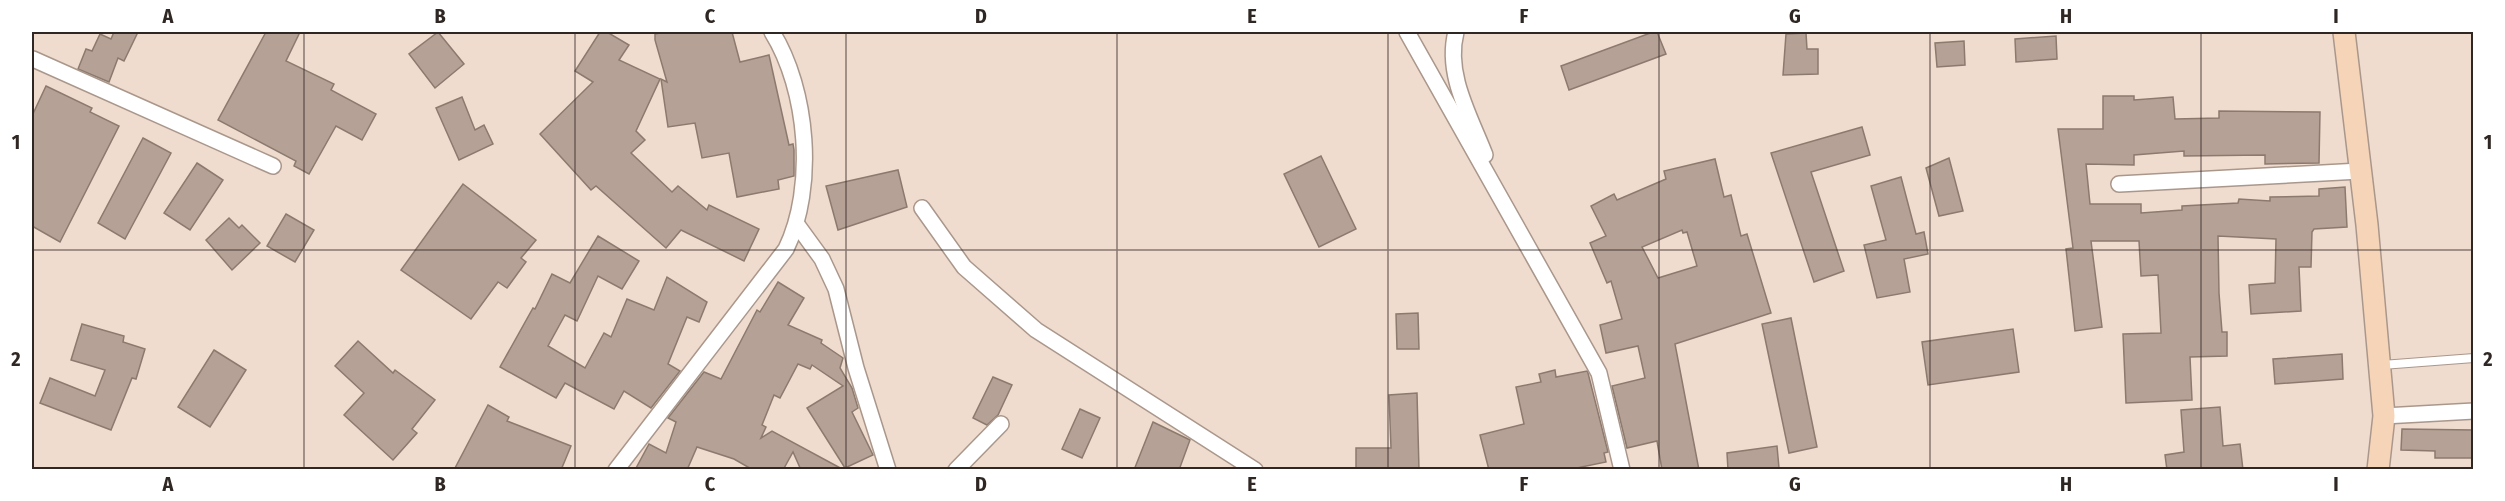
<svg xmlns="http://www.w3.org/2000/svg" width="2505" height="501" viewBox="0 0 2505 501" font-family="'Fira Sans Condensed',sans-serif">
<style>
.building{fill:#b5a195;stroke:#8d7a6f;stroke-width:1.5;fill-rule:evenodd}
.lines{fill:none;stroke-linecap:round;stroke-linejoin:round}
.lane-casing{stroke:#aa978b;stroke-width:10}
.street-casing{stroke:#aa978b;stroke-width:18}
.secondary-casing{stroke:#aa978b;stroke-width:24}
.lane{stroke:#fff;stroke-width:8}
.street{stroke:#fff;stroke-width:15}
.secondary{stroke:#f5d4b8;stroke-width:21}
.grid{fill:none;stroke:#2f2723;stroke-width:1.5;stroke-opacity:0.55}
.neatline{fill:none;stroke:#2f2723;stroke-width:2}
.grid-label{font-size:20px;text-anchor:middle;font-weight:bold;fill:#2f2723}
</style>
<rect width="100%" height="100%" fill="#f0dbcf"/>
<g class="building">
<polygon points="114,32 138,32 124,61 118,58 109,82 78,69 86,49 92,51 100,34 111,39"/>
<polygon points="266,32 300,32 286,61 334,84 331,90 376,114 362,140 336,126 309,174 294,166 296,161 218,120"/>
<polygon points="438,32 464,64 435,88 409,54"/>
<polygon points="600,32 607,32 629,45 619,60 660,79 636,131 645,140 631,153 672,192 678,186 707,210 709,205 759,229 744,261 681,230 666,248 596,186 591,190 540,134 593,82 575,71"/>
<polygon points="665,32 732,32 740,62 769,55 789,145 793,144 794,150 794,176 778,180 779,189 737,197 729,153 702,158 695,123 668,127 661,79 667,82 655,40 655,34"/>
<polygon points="1653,32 1657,32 1666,54 1569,90 1561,66"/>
<polygon points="1806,33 1807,49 1818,49 1818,74 1783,75 1786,34"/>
<polygon points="2056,36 2057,59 2016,62 2015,39"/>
<polygon points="1964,41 1965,65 1937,67 1935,43"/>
<polygon points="46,86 92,108 90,112 119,126 60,242 32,226 32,116"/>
<polygon points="2103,96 2134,96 2134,100 2173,97 2175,119 2219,118 2219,111 2320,112 2319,163 2265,164 2265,155 2184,156 2184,151 2134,155 2134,165 2086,164 2090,204 2141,204 2141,213 2182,210 2182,206 2238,203 2239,199 2270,201 2270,197 2319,196 2319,189 2345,187 2347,227 2314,229 2312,232 2311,267 2299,267 2301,311 2251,314 2249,285 2275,283 2276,239 2218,236 2219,293 2222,332 2227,332 2227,356 2190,357 2192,400 2126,403 2123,334 2161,333 2158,275 2141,276 2139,241 2091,241 2102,327 2075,331 2066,249 2073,248 2058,129 2103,129"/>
<polygon points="462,97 475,130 484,125 493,144 459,160 436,108"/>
<polygon points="1862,127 1870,155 1811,172 1844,271 1814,282 1771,153"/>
<polygon points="143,138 171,153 125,239 98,223"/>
<polygon points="1321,156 1356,229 1319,247 1284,174"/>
<polygon points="1949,158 1963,211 1939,216 1926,168"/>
<path d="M 1715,159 L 1724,197 L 1731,195 L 1741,236 L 1747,234 L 1771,313 L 1675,344 L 1699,470 L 1662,470 L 1657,441 L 1627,448 L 1612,386 L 1645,378 L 1638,346 L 1606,353 L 1600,325 L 1622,319 L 1611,281 L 1607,283 L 1590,243 L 1606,236 L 1591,206 L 1614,194 L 1617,200 L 1666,179 L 1664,171 ZM 1682,230 L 1683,233 L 1687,232 L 1697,266 L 1658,278 L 1642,247 Z"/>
<polygon points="197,163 223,180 190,230 164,213"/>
<polygon points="898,170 907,207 838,230 826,186"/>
<polygon points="1901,177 1916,234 1924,232 1928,254 1904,259 1910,292 1877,298 1864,245 1886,240 1871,186"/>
<polygon points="463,184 536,240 521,258 526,262 507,288 498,282 471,319 401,270"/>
<polygon points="286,214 314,230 295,262 267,246"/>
<polygon points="229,218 239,228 242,225 260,243 232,270 206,240"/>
<polygon points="598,236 639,261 622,289 598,276 577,321 565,315 548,346 585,368 604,333 611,337 627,299 654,310 667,277 707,302 699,322 687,317 668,364 680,371 651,408 624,391 614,409 565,383 556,398 500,367 533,308 535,309 552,274 570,283"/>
<polygon points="778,282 804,298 788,325 822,340 821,343 843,358 840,368 852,388 858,408 852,412 873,455 845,468 807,408 843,386 812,365 810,369 798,364 780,398 774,395 762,425 766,427 761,438 772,431 844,470 801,470 793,452 783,470 753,470 734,459 697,447 687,470 635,470 649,444 666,453 676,422 668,418 704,372 721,379 757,310 760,312"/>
<polygon points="1418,313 1419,349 1397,349 1396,314"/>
<polygon points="1791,318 1817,447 1789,453 1762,324"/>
<polygon points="82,324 124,336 123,342 145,349 136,379 132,378 111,430 40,403 50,378 95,396 105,370 71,360"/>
<polygon points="2013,329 2019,372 1928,385 1922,342"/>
<polygon points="358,341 393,373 395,370 435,400 412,429 417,433 393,460 344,415 364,393 335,366"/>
<polygon points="214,350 246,370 210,427 178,407"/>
<polygon points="2342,354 2343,379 2275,384 2273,359"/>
<polygon points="1555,370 1556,377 1587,371 1588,373 1608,452 1604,453 1606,462 1567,470 1489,470 1480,435 1524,424 1516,387 1541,382 1539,374"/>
<polygon points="993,377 1012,385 998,415 987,425 973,418"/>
<polygon points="1417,393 1419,470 1356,470 1356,448 1391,448 1389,395"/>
<polygon points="488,405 509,417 507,421 571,446 561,470 454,470"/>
<polygon points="2220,407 2223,446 2240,444 2243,470 2167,470 2165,455 2184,452 2181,410"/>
<polygon points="1080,409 1100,418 1082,458 1062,449"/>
<polygon points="1153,422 1190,440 1179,470 1134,470"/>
<polygon points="2402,429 2474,430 2474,458 2435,458 2435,451 2401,450"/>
<polygon points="1777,446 1779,468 1728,470 1727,453"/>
</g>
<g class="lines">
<g class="lane-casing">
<polyline id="lane" points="2382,365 2474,358"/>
</g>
<g class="street-casing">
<g id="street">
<polyline points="1407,32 1599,373 1622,470"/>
<path d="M 1456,32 C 1445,74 1470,116 1485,155"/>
<polyline points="33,59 273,166"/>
<polyline points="2119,184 2360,171"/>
<polyline points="922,208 964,267 1036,330 1255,470"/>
<polyline points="798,226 822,259 836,289 856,368 888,470"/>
<polyline points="2384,416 2474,411"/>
<path d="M 616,470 L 786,249 C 816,187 808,90 772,32"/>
<polyline points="956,470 1001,424"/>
</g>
</g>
<g class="secondary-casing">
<polyline id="secondary" points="2344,32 2367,225 2384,416 2378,470"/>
</g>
<use href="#lane" class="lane"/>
<use href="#street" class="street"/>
<use href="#secondary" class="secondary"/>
</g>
<path class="grid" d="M 304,32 L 304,470M 575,32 L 575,470M 846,32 L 846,470M 1117,32 L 1117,470M 1388,32 L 1388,470M 1659,32 L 1659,470M 1930,32 L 1930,470M 2201,32 L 2201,470M 32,250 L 2474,250"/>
<rect width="2505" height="501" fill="none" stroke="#ffffff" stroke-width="66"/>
<rect x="33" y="33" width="2439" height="435" class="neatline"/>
<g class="grid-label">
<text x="168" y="23">A</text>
<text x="440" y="23">B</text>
<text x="710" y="23">C</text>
<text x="981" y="23">D</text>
<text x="1252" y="23">E</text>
<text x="1524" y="23">F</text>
<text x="1795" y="23">G</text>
<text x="2066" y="23">H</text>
<text x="2336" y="23">I</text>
<text x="16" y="149">1</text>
<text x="2488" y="149">1</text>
<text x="16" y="366">2</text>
<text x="2488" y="366">2</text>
<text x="168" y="491">A</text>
<text x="440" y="491">B</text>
<text x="710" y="491">C</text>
<text x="981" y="491">D</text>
<text x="1252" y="491">E</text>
<text x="1524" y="491">F</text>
<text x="1795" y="491">G</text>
<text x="2066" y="491">H</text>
<text x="2336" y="491">I</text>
</g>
</svg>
